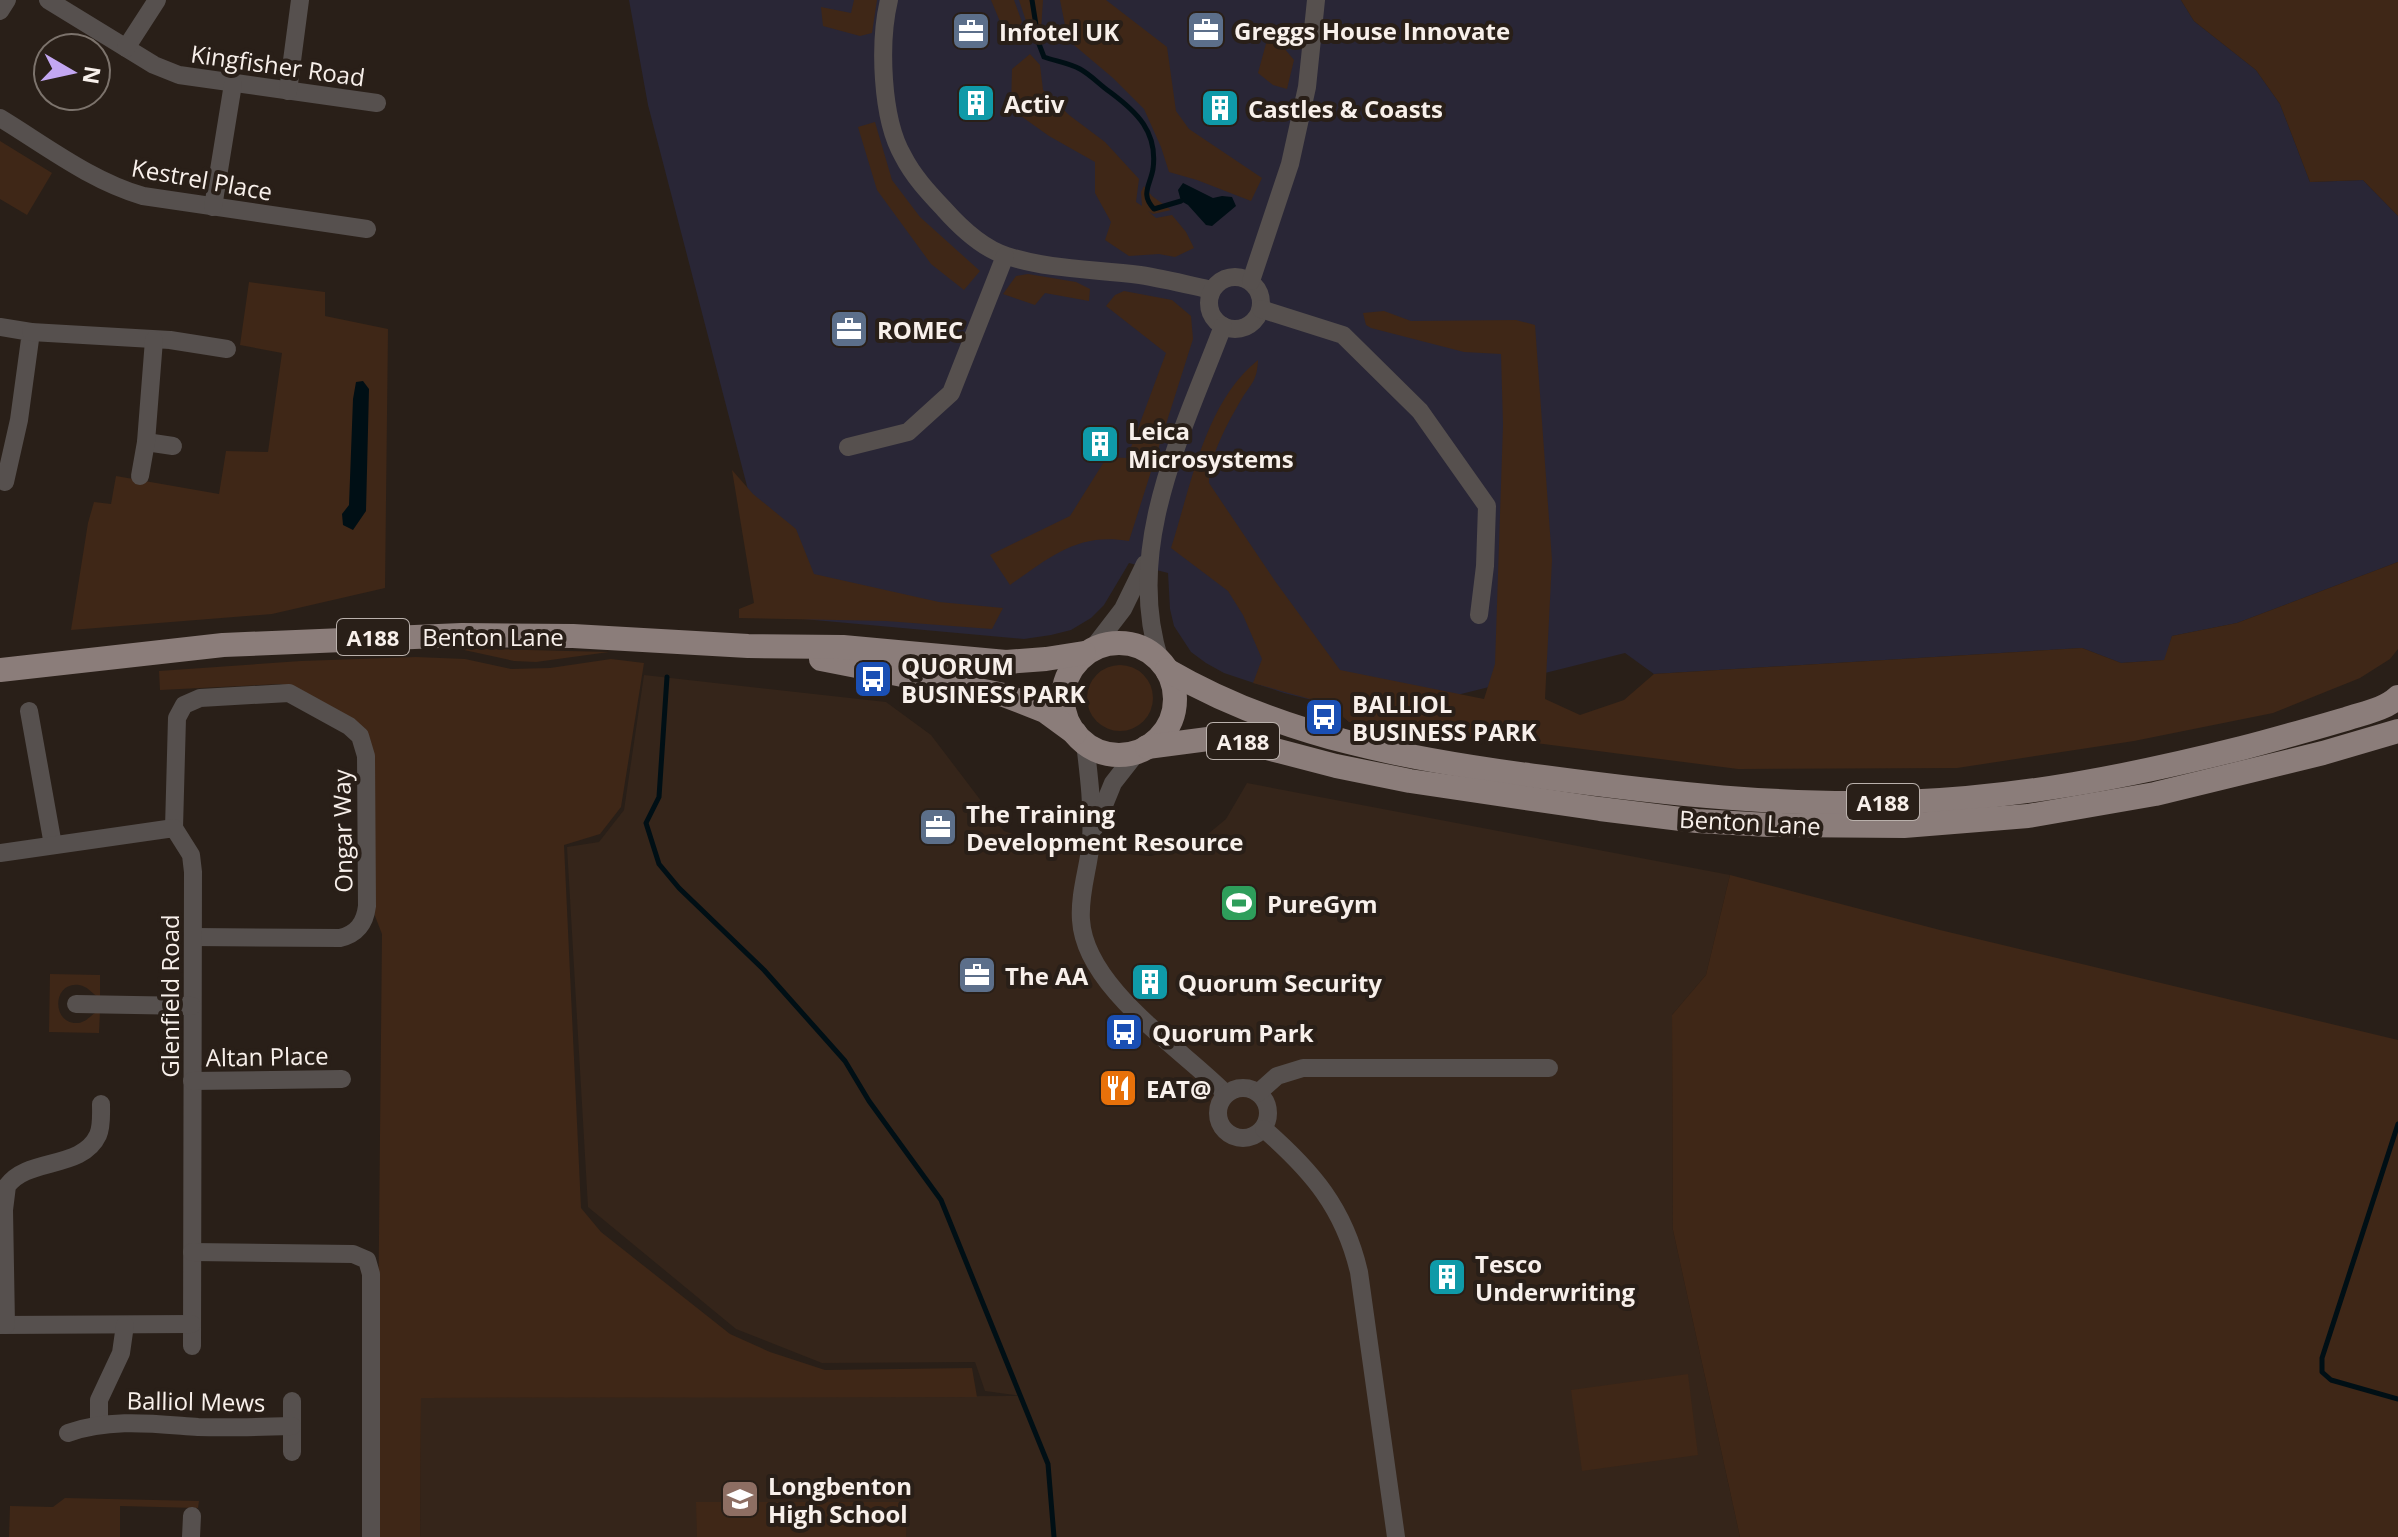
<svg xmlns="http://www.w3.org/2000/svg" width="2398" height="1537" viewBox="0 0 2398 1537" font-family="'Open Sans',sans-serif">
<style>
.built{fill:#35251a}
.industrial{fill:#292636}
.green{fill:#3f2717}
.water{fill:#000f15}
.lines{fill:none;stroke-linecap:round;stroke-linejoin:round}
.stream{stroke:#000f15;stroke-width:5}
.minor{stroke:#56504e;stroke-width:18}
.major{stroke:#8b7d7a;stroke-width:24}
.labels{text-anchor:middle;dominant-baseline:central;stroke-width:8;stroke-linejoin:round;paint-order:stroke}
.shield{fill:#291f18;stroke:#bab1ac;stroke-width:2}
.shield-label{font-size:22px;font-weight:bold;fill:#f8f0eb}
.poi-label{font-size:24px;font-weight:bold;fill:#f8f0eb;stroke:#291f18;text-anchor:start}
.street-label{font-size:24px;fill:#f8f0eb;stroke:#291f18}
</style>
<rect width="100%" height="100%" fill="#291f18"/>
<polygon class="built" points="644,675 886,702 931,735 1004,831 1055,848 1151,856 1196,844 1226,819 1247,783 1730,875 1706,975 1672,1015 1673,1230 1740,1537 420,1537 421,1398 1022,1396 985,1391 975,1362 822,1363 736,1329 588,1207 567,847 599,842 624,810"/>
<polygon class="industrial" points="629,0 2181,0 2194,21 2256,70 2280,104 2310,182 2363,180 2398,216 2398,562 2237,623 2172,636 2165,660 2121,663 2082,648 1654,674 1625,653 1349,722 1328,704 1284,693 1224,673 1206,663 1191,652 1174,626 1170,609 1168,573 1129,563 1104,605 1091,618 1071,630 1051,635 1024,639 781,617 648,105"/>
<g class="green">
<polygon points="854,0 877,0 872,33 860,36 823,26 821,7 851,13"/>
<polygon points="991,0 1014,0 1022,22 1015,33 1006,36"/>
<polygon points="1019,0 1043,0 1041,30 1030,33"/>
<polygon points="1060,0 1106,0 1167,47 1176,111 1189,129 1262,178 1251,201 1197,180 1169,172 1161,147 1144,109 1113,78 1068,40"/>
<polygon points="2181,0 2398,0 2398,216 2363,180 2310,182 2280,104 2256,70 2194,21"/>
<polygon points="1267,40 1284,48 1294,60 1287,89 1273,85 1258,73"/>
<polygon points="1030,54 1040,65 1043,90 1069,115 1105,142 1139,179 1136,202 1142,206 1141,192 1144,186 1152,196 1171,210 1153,214 1148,211 1156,218 1172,215 1186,232 1194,248 1175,257 1159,254 1129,256 1105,240 1111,222 1095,193 1095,162 1049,136 1011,109 1012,69"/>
<polygon points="875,122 892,180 920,217 980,271 964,290 931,264 877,190 858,127"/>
<polygon points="0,141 52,173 27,215 0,199"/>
<polygon points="1028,274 1076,282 1090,289 1089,301 1045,293 1035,305 1003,294 1016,276"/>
<polygon points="249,282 325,292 325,316 388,329 385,588 272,614 71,630 88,523 94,502 111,504 116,476 219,494 226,451 268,452 282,353 240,345"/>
<path d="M 1124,291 L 1172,300 L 1191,316 L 1193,339 L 1129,541 C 1078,532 1050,557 1010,585 L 990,555 L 1070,516 L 1107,457 L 1127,458 L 1166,353 L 1106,306 L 1115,295 Z"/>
<path d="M 1384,311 L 1411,321 L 1516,320 L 1535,325 L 1552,560 L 1545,699 L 1580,715 L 1624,700 L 1654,674 L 2082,648 L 2121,663 L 2164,660 L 2172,636 L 2237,623 L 2398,562 L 2398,649 L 2390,659 L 2360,678 L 2273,713 L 2134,741 L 1957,768 L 1738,769 L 1497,738 L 1422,735 L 1349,722 L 1328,704 L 1253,683 L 1262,659 L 1243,615 L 1228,591 L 1171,548 C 1191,486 1205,402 1258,360 C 1257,382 1251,383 1241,400 C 1228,422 1208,459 1209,483 L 1275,581 L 1340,670 L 1484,699 L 1495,664 L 1503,425 L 1501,354 L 1464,352 L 1371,328 L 1366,325 L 1363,313 Z"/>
<polygon points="732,470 753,494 796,529 814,574 939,602 1003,608 992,629 886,621 739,618 739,609 754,603"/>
<polygon points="455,648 609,652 536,662 514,661"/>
<polygon points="416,657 465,659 511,669 550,668 611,659 644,663 621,807 600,834 564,845 581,1208 601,1232 730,1334 770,1352 825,1370 972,1368 977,1397 421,1398 420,1537 376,1537 382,934 375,916 373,752 293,687 280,684 160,690 159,671 301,661"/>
<circle cx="1120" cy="698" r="33"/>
<polygon points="1730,875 1940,930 2398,1040 2398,1537 1740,1537 1673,1230 1672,1015 1706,975"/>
<path d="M 50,974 L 100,975 L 100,998 C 92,994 88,986 79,985 C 52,981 51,1025 78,1023 C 88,1022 91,1013 100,1011 L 99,1033 L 49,1032 Z"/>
<polygon points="1688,1374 1698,1455 1582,1471 1571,1390"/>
<polygon points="65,1498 199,1501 198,1508 120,1506 120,1537 9,1537 10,1506 53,1507"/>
<polygon points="696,1502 907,1502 906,1537 697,1537"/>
</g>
<g class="water">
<polygon points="1183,183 1213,198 1222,196 1232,197 1236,206 1212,226 1206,225 1188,205 1181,201 1178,190"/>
<polygon points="363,381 369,389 366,511 353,530 343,525 342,514 349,505 353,399 356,382"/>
</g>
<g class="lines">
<g class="stream">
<path d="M 1032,0 L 1039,44 L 1044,57 C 1055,61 1069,63 1080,69 C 1091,75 1100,85 1110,92 C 1137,112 1158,132 1153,169 C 1150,186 1140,194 1154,209 L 1181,201"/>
<polyline points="667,677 659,797 646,823 659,864 679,888 764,970 845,1061 869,1101 941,1200 1048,1464 1054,1537"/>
<polyline points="2398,1124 2322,1358 2322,1372 2331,1380 2398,1399"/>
</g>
<g class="minor">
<polyline points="48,0 154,65 179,75 377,103"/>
<path d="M 889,0 C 879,42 881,118 903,156 C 913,176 929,193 944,209 C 960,227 984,249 1007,256 C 1050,270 1096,269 1140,275 C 1165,279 1189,285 1212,290"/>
<polyline points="0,11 7,0"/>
<polyline points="126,48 157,0"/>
<polyline points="288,91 300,0"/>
<path d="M 0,118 C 46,146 91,181 143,196 L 367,229"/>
<polyline points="213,207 233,84"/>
<circle cx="1235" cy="303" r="26"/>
<polyline points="1251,281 1290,164 1307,87 1316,0"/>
<polyline points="1261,309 1343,335 1420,411 1487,506 1485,566 1479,615"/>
<polyline points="0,327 31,332 19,420 5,482"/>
<polyline points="31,332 170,340 227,349"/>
<polyline points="146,442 173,446"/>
<polyline points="848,447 908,432 951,393 1005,256"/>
<polyline points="140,476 146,442 154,340"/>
<polyline points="1093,648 1123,609 1145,564"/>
<path d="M 1160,661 C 1123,547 1183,432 1223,326"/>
<polyline points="29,711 53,845"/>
<path d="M 1085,743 C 1089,776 1093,808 1091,841 C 1089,867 1079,893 1081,920 C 1085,988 1181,1048 1226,1094"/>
<polyline points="1095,827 1113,783 1138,751"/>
<path d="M 174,828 L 177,718 L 184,705 L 200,698 L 289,693 L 349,726 L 360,736 L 366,756 L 367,906 C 365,923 357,934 340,938 L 193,937"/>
<polyline points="0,853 174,828 191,855 193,872 192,1346"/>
<polyline points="76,1004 192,1006"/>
<polyline points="192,1081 342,1079"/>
<circle cx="1243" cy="1113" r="25"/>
<polyline points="1258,1093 1277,1076 1303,1068 1549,1068"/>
<path d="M 1264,1129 C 1312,1171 1344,1208 1359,1272 L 1396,1537"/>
<polyline points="192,1252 353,1254 367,1260 371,1274 371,1537"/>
<polyline points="0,1325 192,1324"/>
<path d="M 6,1325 L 4,1210 L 7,1186 C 27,1157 82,1170 98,1135 C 102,1126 101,1114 101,1104"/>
<polyline points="292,1401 292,1452"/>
<polyline points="99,1424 99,1400 121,1353 125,1325"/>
<path d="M 68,1433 C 111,1418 154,1424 198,1427 C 229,1428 261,1427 292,1426"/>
<polyline points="191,1537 192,1516"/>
</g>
<g class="major">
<circle cx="1119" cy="699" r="56"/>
<polyline points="821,659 1004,695 1045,711 1075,733"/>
<polyline points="0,670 223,645 462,635 573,636 748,646 843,647 1006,662 1046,659 1084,653"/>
<path d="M 1167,670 C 1282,737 1412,760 1543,777 C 1662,793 1783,807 1904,802 C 2018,798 2131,776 2242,748 C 2277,739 2311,729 2346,719 C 2363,713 2384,710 2398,697"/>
<polyline points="1147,747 1208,739 1229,738 1336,766 1410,781 1600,809 1697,821 1769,825 1904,826 2028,816 2155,794 2323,753 2398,731"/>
</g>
</g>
<defs>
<g id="office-square" transform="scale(2)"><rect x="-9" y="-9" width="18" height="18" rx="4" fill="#5c6f8a" stroke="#291f18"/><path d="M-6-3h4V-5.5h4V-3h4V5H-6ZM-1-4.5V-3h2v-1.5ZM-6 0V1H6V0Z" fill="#fff"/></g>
<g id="building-square" transform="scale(2)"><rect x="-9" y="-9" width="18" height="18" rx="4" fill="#0f9aa8" stroke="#291f18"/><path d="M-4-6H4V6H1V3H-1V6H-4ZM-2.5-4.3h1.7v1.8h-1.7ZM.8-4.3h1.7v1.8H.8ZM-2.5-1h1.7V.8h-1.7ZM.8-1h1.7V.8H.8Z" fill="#fff"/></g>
<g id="bus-square" transform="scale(2)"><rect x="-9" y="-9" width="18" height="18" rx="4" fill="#1a4fb4" stroke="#291f18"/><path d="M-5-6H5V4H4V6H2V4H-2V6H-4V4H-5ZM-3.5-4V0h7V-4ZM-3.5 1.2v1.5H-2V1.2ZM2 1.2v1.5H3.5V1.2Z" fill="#fff"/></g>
<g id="stadium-square" transform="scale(2)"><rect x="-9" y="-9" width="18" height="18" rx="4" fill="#2e9e5b" stroke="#291f18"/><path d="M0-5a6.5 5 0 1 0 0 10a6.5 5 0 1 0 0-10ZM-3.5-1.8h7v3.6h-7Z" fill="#fff"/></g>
<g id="restaurant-square" transform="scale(2)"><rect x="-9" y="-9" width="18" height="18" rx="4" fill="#e8710a" stroke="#291f18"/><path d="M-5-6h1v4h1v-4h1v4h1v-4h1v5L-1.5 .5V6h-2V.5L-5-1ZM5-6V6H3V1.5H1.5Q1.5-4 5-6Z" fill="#fff"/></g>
<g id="school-square" transform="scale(2)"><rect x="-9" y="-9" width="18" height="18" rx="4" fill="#8d6e63" stroke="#291f18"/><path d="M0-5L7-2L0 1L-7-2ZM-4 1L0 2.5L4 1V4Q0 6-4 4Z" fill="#fff"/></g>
</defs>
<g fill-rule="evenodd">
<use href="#office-square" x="1206" y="30"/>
<use href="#office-square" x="971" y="31"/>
<use href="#building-square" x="976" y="103"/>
<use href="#building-square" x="1220" y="108"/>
<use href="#office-square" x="849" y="329"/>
<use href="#building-square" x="1100" y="444"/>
<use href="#bus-square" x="873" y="679"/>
<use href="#bus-square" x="1324" y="717"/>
<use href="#office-square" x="938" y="827"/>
<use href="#stadium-square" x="1239" y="903"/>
<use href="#office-square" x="977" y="975"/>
<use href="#building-square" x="1150" y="982"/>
<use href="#bus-square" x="1124" y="1032"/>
<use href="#restaurant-square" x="1118" y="1088"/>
<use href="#building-square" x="1447" y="1277"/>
<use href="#school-square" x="740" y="1499"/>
</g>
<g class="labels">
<g class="shield">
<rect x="337" y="619" width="72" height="36" rx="6"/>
<rect x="1207" y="723" width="72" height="36" rx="6"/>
<rect x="1847" y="784" width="72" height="36" rx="6"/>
</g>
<g class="shield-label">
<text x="373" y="637">A188</text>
<text x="1243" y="741">A188</text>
<text x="1883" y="802">A188</text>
</g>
<g class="poi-label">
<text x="1234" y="30">Greggs House Innovate</text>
<text x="999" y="31">Infotel UK</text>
<text x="1004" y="103">Activ</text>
<text x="1248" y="108">Castles &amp; Coasts</text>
<text x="877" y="329">ROMEC</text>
<text x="1128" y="430">Leica<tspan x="1128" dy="28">Microsystems</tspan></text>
<text x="901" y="665">QUORUM<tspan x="901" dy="28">BUSINESS PARK</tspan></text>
<text x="1352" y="703">BALLIOL<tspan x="1352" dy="28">BUSINESS PARK</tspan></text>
<text x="966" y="813">The Training<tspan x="966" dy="28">Development Resource</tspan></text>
<text x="1267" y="903">PureGym</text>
<text x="1005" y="975">The AA</text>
<text x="1178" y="982">Quorum Security</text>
<text x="1152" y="1032">Quorum Park</text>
<text x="1146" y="1088">EAT@</text>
<text x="1475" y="1263">Tesco<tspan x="1475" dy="28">Underwriting</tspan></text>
<text x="768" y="1485">Longbenton<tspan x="768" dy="28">High School</tspan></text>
</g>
<g class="street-label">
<text transform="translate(278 65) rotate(8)">Kingfisher Road</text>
<text transform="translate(202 179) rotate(10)">Kestrel Place</text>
<text x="493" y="636">Benton Lane</text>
<text transform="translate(1750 822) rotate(3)">Benton Lane</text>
<text transform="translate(342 831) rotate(-91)">Ongar Way</text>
<text transform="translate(169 996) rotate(-90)">Glenfield Road</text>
<text transform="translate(267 1056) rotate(-1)">Altan Place</text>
<text transform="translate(196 1401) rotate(1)">Balliol Mews</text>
</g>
</g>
<g transform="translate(72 72) rotate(99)"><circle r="38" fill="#291f18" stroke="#7c736c" stroke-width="2"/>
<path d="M0-6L14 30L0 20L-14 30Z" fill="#c3a7f2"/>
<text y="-12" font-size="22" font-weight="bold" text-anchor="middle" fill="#f8f0eb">N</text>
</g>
</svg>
